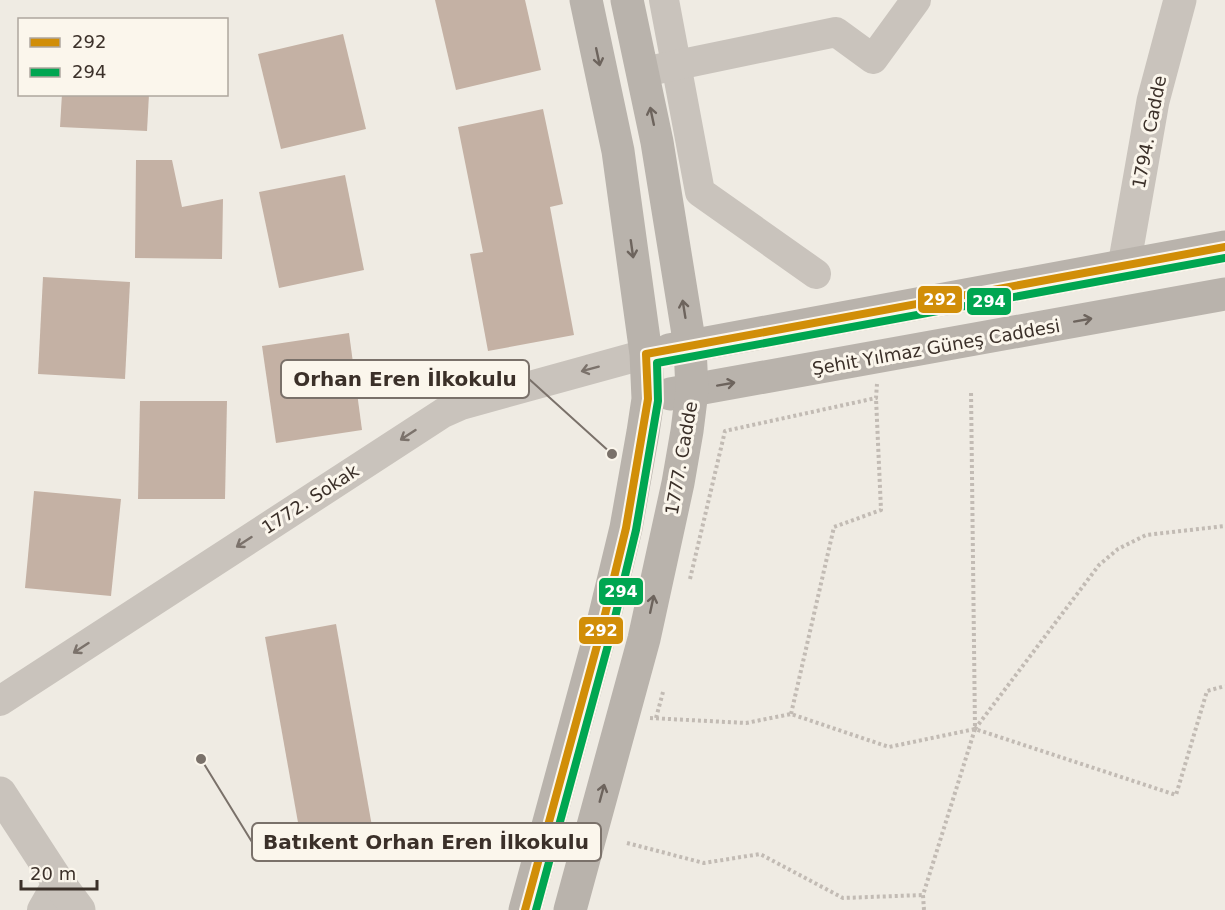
<svg xmlns="http://www.w3.org/2000/svg" width="1225" height="910" viewBox="0 0 1225 910" font-family="'DejaVu Sans',sans-serif">
<style>
.building{fill:#c4b1a4}
.lines{fill:none;stroke-linecap:round;stroke-linejoin:round}
.path{stroke:#c2bbb4;stroke-width:4;stroke-dasharray:3 3;stroke-linecap:butt}
.minor{stroke:#c9c3bc;stroke-width:30}
.tertiary{stroke:#c9c3bc;stroke-width:33}
.secondary{stroke:#b9b3ac;stroke-width:33}
.bus-1-casing{stroke:#fbf6ec;stroke-width:12}
.bus-2-casing{stroke:#fbf6ec;stroke-width:12}
.bus-1{stroke:#d18e08;stroke-width:8}
.bus-2{stroke:#00a651;stroke-width:8}
.oneway{stroke:#6d645d}
.oneway2{stroke:#7b726b}
.labels{text-anchor:middle;dominant-baseline:central;stroke-width:6;stroke-linejoin:round;paint-order:stroke}
.street-label{font-size:18px;fill:#3b3029;stroke:#fbf6ec}
.leader{fill:none;stroke:#7a716a;stroke-width:2}
.callout-dot{fill:#7a716a;stroke:#fbf6ec;stroke-width:2}
.callout{fill:#fbf6ec;stroke:#7a716a;stroke-width:2}
.callout-label{font-size:20px;text-anchor:middle;font-weight:bold;fill:#3b3029}
.line-badge{stroke:#fbf6ec;stroke-width:2}
.badge-label{font-size:16px;text-anchor:middle;font-weight:bold;fill:#fff}
</style>
<rect width="100%" height="100%" fill="#efebe3"/>
<g class="building">
<polygon points="435,0 525,0 541,70 456,90"/>
<polygon points="343,34 366,129 281,149 258,54"/>
<polygon points="62,94 149,94 147,131 60,127"/>
<polygon points="543,109 563,204 550,207 574,335 488,351 470,254 483,252 458,127"/>
<polygon points="136,160 172,160 182,207 223,199 222,259 135,258"/>
<polygon points="345,175 364,270 279,288 259,192"/>
<polygon points="43,277 130,282 125,379 38,374"/>
<polygon points="349,333 362,430 276,443 262,346"/>
<polygon points="140,401 227,401 225,499 138,499"/>
<polygon points="34,491 121,499 111,596 25,588"/>
<polygon points="336,624 373,832 302,845 265,637"/>
</g>
<g class="lines">
<g class="path">
<polyline points="690,579 725,431 876,398 877,384"/>
<polyline points="791,714 834,527 881,510 876,398"/>
<polyline points="650,718 746,723 791,714 889,747 975,729 1176,795 1207,691 1225,686"/>
<polyline points="656,718 663,692"/>
<polyline points="975,729 1099,565 1118,549 1146,535 1225,526"/>
<polyline points="627,843 704,863 760,854 843,898 923,895"/>
<polyline points="924,910 923,895 975,729 971,390"/>
</g>
<g class="minor">
<polyline points="664,0 700,192 816,274"/>
<polyline points="658,69 836,32 873,59 916,0"/>
<polyline points="0,701 443,413 461,405 646,354"/>
<polyline points="42,910 58,882"/>
</g>
<g class="tertiary">
<polyline points="1124,266 1153,101 1180,0"/>
<polyline points="0,793 58,882 79,910"/>
</g>
<g class="secondary">
<polyline points="669,350 1225,247"/>
<polyline points="670,394 1225,294"/>
<polyline points="525,910 601,631 626,528 643,432 648,399 646,354 618,151 586,0"/>
<polyline points="570,910 644,639 678,483 687,431 692,391 690,346 657,142 627,0"/>
</g>
<g class="bus-1-casing">
<polyline id="bus-1" points="525,910 601,631 626,528 648,399 646,354 1225,247"/>
</g>
<g class="bus-2-casing">
<polyline id="bus-2" points="536,910 611,634 636,530 658,401 657,363 1225,258"/>
</g>
<use href="#bus-1" class="bus-1"/>
<use href="#bus-2" class="bus-2"/>
</g>
<defs><path id="oneway-shaft" d="M-6 0H5M1.5-3L5.5 0L1.5 3" fill="none" stroke-width="1.6" stroke-linecap="round" stroke-linejoin="round" transform="scale(1.5)"/></defs>
<g class="oneway">
<use href="#oneway-shaft" transform="translate(598 57) rotate(78)"/>
<use href="#oneway-shaft" transform="translate(652 116) rotate(-102)"/>
<use href="#oneway-shaft" transform="translate(632 249) rotate(82)"/>
<use href="#oneway-shaft" transform="translate(684 309) rotate(-99)"/>
<use href="#oneway-shaft" transform="translate(1083 320) rotate(-10)"/>
<use href="#oneway-shaft" transform="translate(726 384) rotate(-10)"/>
<use href="#oneway-shaft" transform="translate(652 604) rotate(-78)"/>
<use href="#oneway-shaft" transform="translate(602 793) rotate(-75)"/>
</g>
<g class="oneway2">
<use href="#oneway-shaft" transform="translate(590 369) rotate(165)"/>
<use href="#oneway-shaft" transform="translate(408 435) rotate(147)"/>
<use href="#oneway-shaft" transform="translate(244 542) rotate(147)"/>
<use href="#oneway-shaft" transform="translate(81 648) rotate(147)"/>
</g>
<g class="labels">
<g class="street-label">
<text transform="translate(1149 132) rotate(-79)">1794. Cadde</text>
<text transform="translate(936 347) rotate(-10)">Şehit Yılmaz Güneş Caddesi</text>
<text transform="translate(681 458) rotate(-80)">1777. Cadde</text>
<text transform="translate(310 499) rotate(-33)">1772. Sokak</text>
</g>
</g>
<path class="leader" d="M612 454L529 379M201 759L252 842"/>
<g class="callout-dot">
<circle cx="612" cy="454" r="6"/>
<circle cx="201" cy="759" r="6"/>
</g>
<g class="callout">
<rect x="281" y="360" width="248" height="38" rx="6"/>
<rect x="252" y="823" width="349" height="38" rx="6"/>
</g>
<g class="callout-label">
<text x="405" y="386">Orhan Eren İlkokulu</text>
<text x="426" y="849">Batıkent Orhan Eren İlkokulu</text>
</g>
<g class="line-badge">
<rect x="917" y="285" width="46" height="29" rx="6" fill="#d18e08"/>
<rect x="966" y="287" width="46" height="29" rx="6" fill="#00a651"/>
<rect x="598" y="577" width="46" height="29" rx="6" fill="#00a651"/>
<rect x="578" y="616" width="46" height="29" rx="6" fill="#d18e08"/>
</g>
<g class="badge-label">
<text x="940" y="305">292</text>
<text x="989" y="307">294</text>
<text x="621" y="597">294</text>
<text x="601" y="636">292</text>
</g>
<rect x="18" y="18" width="210" height="78" fill="#fbf6ec" stroke="#aea79e" stroke-width="1.5"/>
<rect x="30" y="38" width="30" height="9" fill="#d18e08" stroke="#aea79e" stroke-width="1.5"/>
<text x="72" y="48" font-size="18" fill="#3b3029">292</text>
<rect x="30" y="68" width="30" height="9" fill="#00a651" stroke="#aea79e" stroke-width="1.5"/>
<text x="72" y="78" font-size="18" fill="#3b3029">294</text>
<path d="M21 880v9h76v-9" fill="none" stroke="#3b3029" stroke-width="3"/>
<text x="30" y="880" font-size="18" fill="#3b3029" stroke="#fbf6ec" stroke-width="4.5" paint-order="stroke">20 m</text>
</svg>
